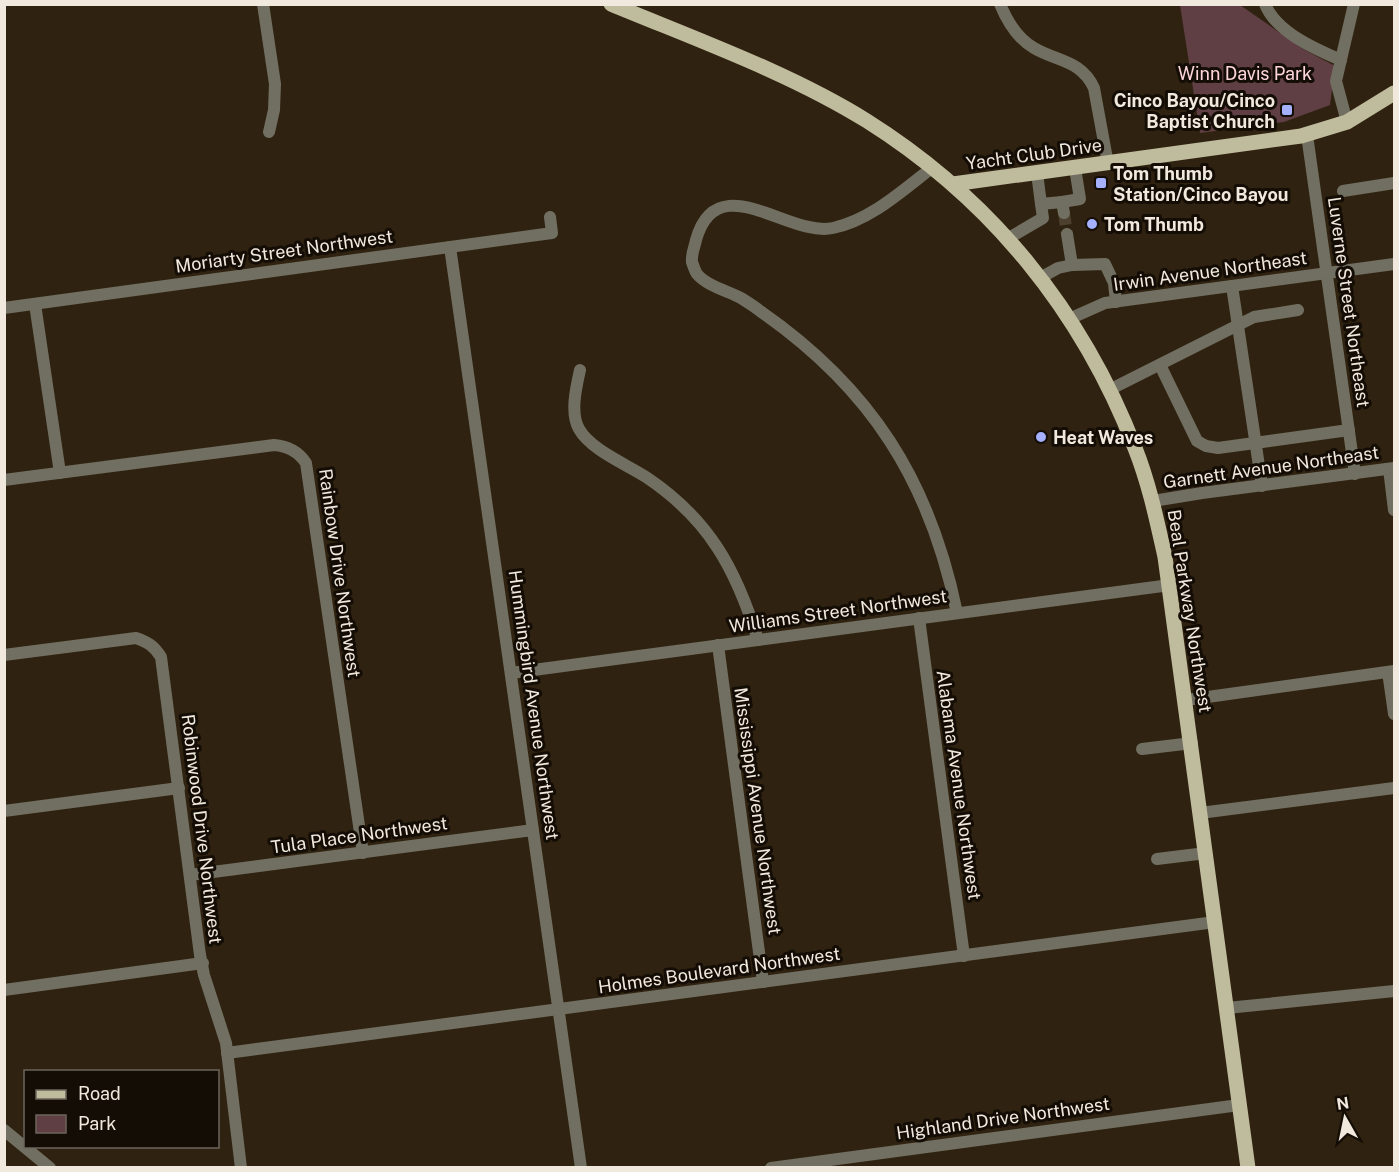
<svg xmlns="http://www.w3.org/2000/svg" width="1399" height="1172" viewBox="0 0 1399 1172" font-family="'Public Sans',sans-serif">
<style>
.green{fill:#5f3f44}
.lines{fill:none;stroke-linecap:round;stroke-linejoin:round}
.minor-tunnel{stroke:#4d402f;stroke-width:12;stroke-dasharray:12 6;stroke-linecap:butt}
.minor{stroke:#716f61;stroke-width:12}
.major{stroke:#bfbb9d;stroke-width:15}
.poi-dot{fill:#a5b1fc;stroke:#130d06;stroke-width:2}
.labels{text-anchor:middle;dominant-baseline:central;stroke-width:6;stroke-linejoin:round;paint-order:stroke}
.park-label{font-size:18px;fill:#fed5db;stroke:#130d06}
.poi-label{font-size:18px;font-weight:bold;fill:#f2e9de;stroke:#130d06;text-anchor:start}
.street-label{font-size:18px;fill:#f2e9de;stroke:#130d06}
</style>
<rect width="100%" height="100%" fill="#302210"/>
<polygon class="green" points="1180,5 1240,5 1303,49 1335,66 1330,105 1284,122 1200,133"/>
<g class="lines">
<polyline class="minor-tunnel" points="1064,213 1067,234"/>
<g class="minor">
<polyline points="263,4 275,84 274,110 269,132"/>
<path d="M 1000,4 C 1007,21 1018,39 1034,48 C 1058,62 1081,60 1094,88 L 1108,164"/>
<path d="M 1265,4 C 1276,32 1315,49 1341,60"/>
<polyline points="1347,122 1336,81 1354,4"/>
<polyline points="1307,135 1355,474"/>
<path d="M 933,167 C 903,190 871,220 833,228 C 789,238 717,165 696,240 C 695,246 691,254 692,262 C 693,265 695,271 697,274 C 707,286 728,291 741,298 C 747,302 754,306 760,311 C 871,388 930,481 957,613"/>
<polyline points="1037,173 1041,204 1062,202"/>
<polyline points="1343,191 1394,183"/>
<polyline points="1064,213 1062,202 1080,199 1075,168"/>
<polyline points="1067,234 1072,265 1105,264 1114,283 1116,302"/>
<polyline points="1007,239 1043,218 1041,204"/>
<polyline points="450,247 581,1168"/>
<polyline points="1040,278 1058,268 1072,265"/>
<polyline points="1232,286 1262,486"/>
<polyline points="35,304 60,473"/>
<polyline points="4,308 552,233 550,217"/>
<polyline points="1069,319 1105,303 1394,264"/>
<polyline points="1160,365 1197,441 1206,446 1218,448 1349,430"/>
<path d="M 580,370 C 576,388 570,413 579,429 C 591,450 626,464 646,477 C 709,519 736,569 758,640"/>
<polyline points="1109,390 1254,317 1298,310"/>
<polyline points="1389,469 1394,510"/>
<path d="M 4,480 L 274,445 C 288,446 298,451 306,463 L 363,853"/>
<polyline points="1153,501 1202,493 1394,468"/>
<polyline points="919,618 964,956"/>
<polyline points="718,645 763,982"/>
<path d="M 4,655 L 136,638 C 148,642 154,646 161,657 L 200,955 L 204,975 L 226,1043 L 241,1168"/>
<polyline points="1388,672 1394,714"/>
<polyline points="511,673 1170,585"/>
<polyline points="1186,700 1394,671"/>
<polyline points="1142,749 1192,743"/>
<polyline points="4,811 179,788"/>
<polyline points="1200,813 1394,788"/>
<polyline points="1157,859 1206,853"/>
<polyline points="190,875 533,830"/>
<polyline points="4,990 203,963"/>
<polyline points="1227,1008 1394,991"/>
<polyline points="227,1053 1215,922"/>
<polyline points="4,1130 50,1168"/>
<polyline points="771,1168 1239,1105"/>
</g>
<g class="major">
<path d="M 611,4 C 695,39 790,73 867,121 C 991,199 1082,311 1135,448 C 1149,483 1157,521 1165,557 L 1248,1168"/>
<polyline points="953,184 1301,136 1347,122 1394,93"/>
</g>
</g>
<g class="poi-dot">
<rect x="1281" y="104" width="12" height="12" rx="3"/>
<rect x="1095" y="177" width="12" height="12" rx="3"/>
<circle cx="1092" cy="224" r="6"/>
<circle cx="1041" cy="437" r="6"/>
</g>
<g class="labels">
<g class="park-label">
<text x="1245" y="73">Winn Davis Park</text>
</g>
<g class="poi-label">
<text x="1275" y="100" text-anchor="end">Cinco Bayou/Cinco<tspan x="1275" dy="21">Baptist Church</tspan></text>
<text x="1113" y="173">Tom Thumb<tspan x="1113" dy="21">Station/Cinco Bayou</tspan></text>
<text x="1104" y="224">Tom Thumb</text>
<text x="1053" y="437">Heat Waves</text>
</g>
<g class="street-label">
<text transform="translate(1034 154) rotate(-8)">Yacht Club Drive</text>
<text transform="translate(284 251) rotate(-8)">Moriarty Street Northwest</text>
<text transform="translate(1210 271) rotate(-8)">Irwin Avenue Northeast</text>
<text transform="translate(1349 302) rotate(82)">Luverne Street Northeast</text>
<text transform="translate(1271 467) rotate(-8)">Garnett Avenue Northeast</text>
<text transform="translate(340 573) rotate(82)">Rainbow Drive Northwest</text>
<text transform="translate(838 611) rotate(-8)">Williams Street Northwest</text>
<text transform="translate(1190 611) rotate(81)">Beal Parkway Northwest</text>
<text transform="translate(534 705) rotate(82)">Hummingbird Avenue Northwest</text>
<text transform="translate(959 785) rotate(82)">Alabama Avenue Northwest</text>
<text transform="translate(758 811) rotate(82)">Mississippi Avenue Northwest</text>
<text transform="translate(202 829) rotate(83)">Robinwood Drive Northwest</text>
<text transform="translate(359 835) rotate(-8)">Tula Place Northwest</text>
<text transform="translate(719 970) rotate(-8)">Holmes Boulevard Northwest</text>
<text transform="translate(1003 1118) rotate(-8)">Highland Drive Northwest</text>
</g>
</g>
<rect width="1399" height="1172" fill="none" stroke="#f2e9de" stroke-width="12"/>
<rect x="24" y="1070" width="195" height="78" fill="#130d06" stroke="#6c655c" stroke-width="1.5"/>
<rect x="36" y="1090" width="30" height="9" fill="#bfbb9d" stroke="#6c655c" stroke-width="1.5"/>
<text x="78" y="1100" font-size="18" fill="#f2e9de">Road</text>
<rect x="36" y="1115" width="30" height="18" fill="#5f3f44" stroke="#6c655c" stroke-width="1.5"/>
<text x="78" y="1130" font-size="18" fill="#f2e9de">Park</text>
<g transform="translate(1345 1118) rotate(351)" stroke="#130d06" stroke-width="4.5" paint-order="stroke">
<path d="M0-4.5L10 22L0 15L-10 22Z" fill="#f2e9de"/>
<text y="-9" font-size="16" font-weight="bold" text-anchor="middle" fill="#f2e9de">N</text>
</g>
</svg>
